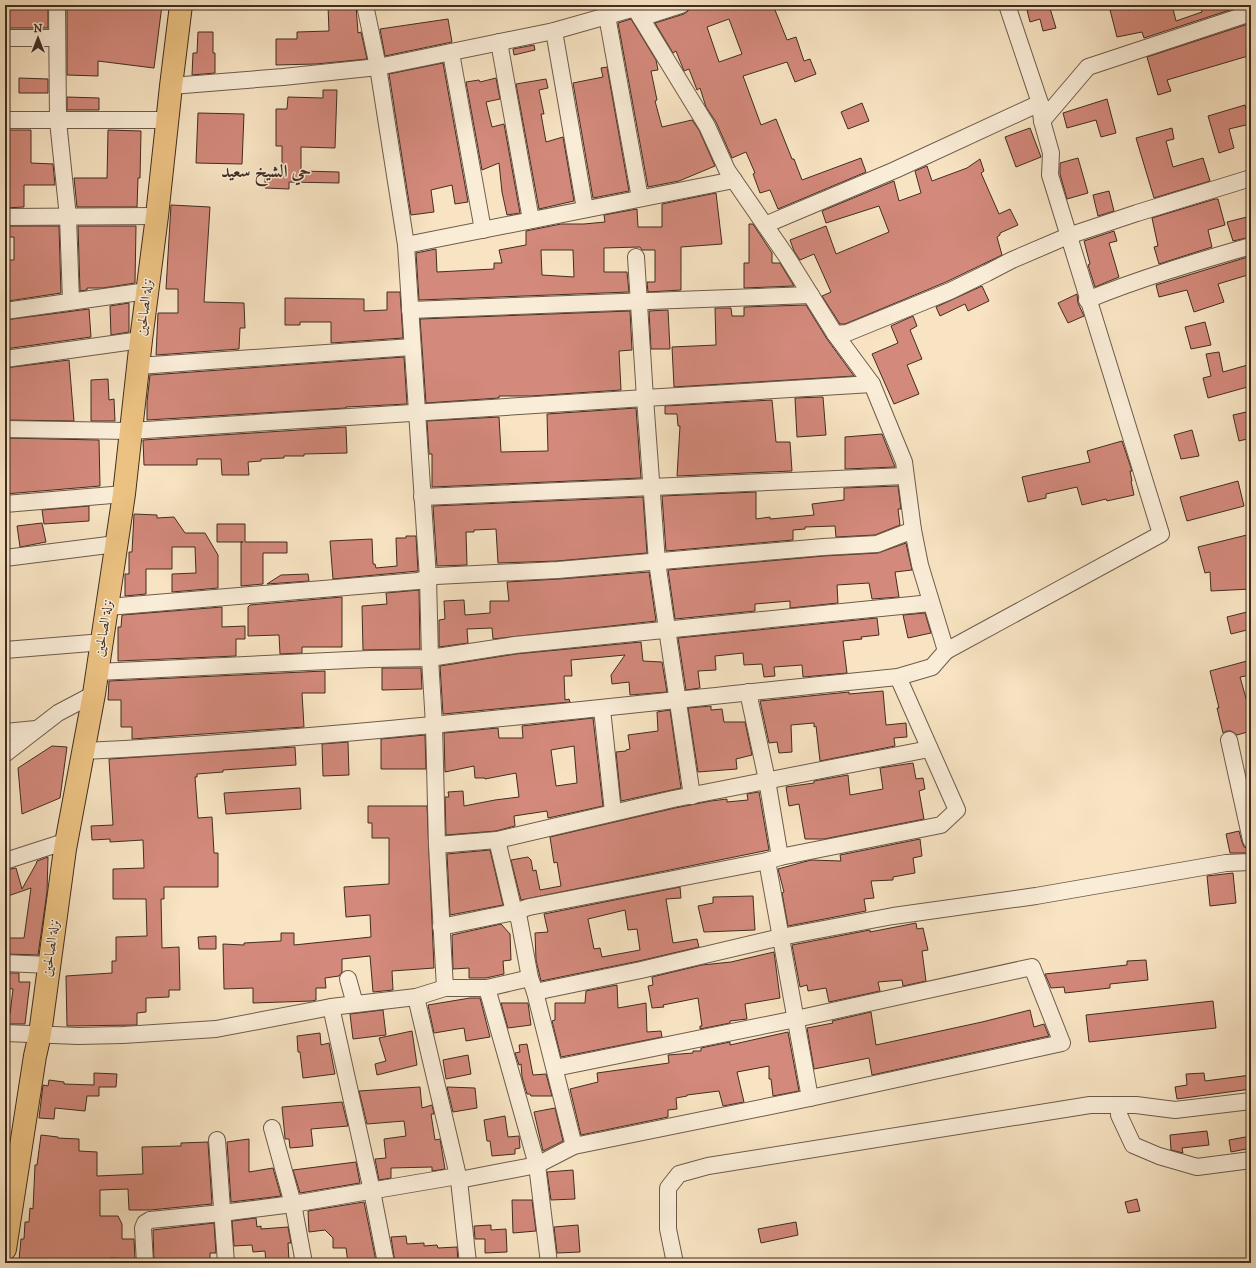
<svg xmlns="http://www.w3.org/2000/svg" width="1256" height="1268" viewBox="0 0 1256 1268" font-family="'IM FELL DW Pica',Amiri,serif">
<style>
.building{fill:#d3897b;stroke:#412d21;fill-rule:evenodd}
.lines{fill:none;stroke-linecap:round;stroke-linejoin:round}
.street-casing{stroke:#6f5b4a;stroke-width:18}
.primary-casing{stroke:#412d21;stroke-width:24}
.street{stroke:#faedd8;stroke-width:16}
.primary{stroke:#ecc282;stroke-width:22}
.labels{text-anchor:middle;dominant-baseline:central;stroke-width:3;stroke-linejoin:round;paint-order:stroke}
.street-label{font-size:14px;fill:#412d21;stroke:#faedd8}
.district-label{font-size:18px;font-weight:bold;fill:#412d21;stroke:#faedd8}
</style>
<rect width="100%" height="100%" fill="#f8e4c3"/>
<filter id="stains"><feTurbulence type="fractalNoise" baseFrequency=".005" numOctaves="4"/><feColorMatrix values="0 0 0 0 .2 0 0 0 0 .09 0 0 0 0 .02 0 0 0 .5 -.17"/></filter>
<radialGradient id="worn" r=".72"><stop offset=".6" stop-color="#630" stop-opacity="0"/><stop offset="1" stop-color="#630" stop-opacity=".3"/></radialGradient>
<g class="building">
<rect x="5" y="5" width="43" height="23"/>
<polygon points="107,5 162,5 154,68 98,61 98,76 67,75 67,6 107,8"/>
<polygon points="356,5 358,33 361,32 367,59 316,64 276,65 276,39 297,39 297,32 329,31 328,6"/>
<path d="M 690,5 L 773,5 L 787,40 L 796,37 L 804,61 L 810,59 L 816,74 L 795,82 L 787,62 L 743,76 L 761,125 L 776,119 L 792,159 L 794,159 L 802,180 L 861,158 L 866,172 L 778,209 L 770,190 L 760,193 L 753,174 L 755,173 L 746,152 L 732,158 L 716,122 L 706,107 L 700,88 L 697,90 L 689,69 L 684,71 L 676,51 L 673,53 L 655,23 L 684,14 L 688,11 ZM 729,19 L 742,54 L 719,62 L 707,27 Z"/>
<polygon points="1043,5 1049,5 1056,28 1043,31 1040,19 1030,22 1027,10"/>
<polygon points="1127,5 1128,10 1146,5 1172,5 1176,21 1202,12 1200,5 1245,5 1144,38 1142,32 1117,37 1110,10"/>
<polygon points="448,19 452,42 385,56 380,29"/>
<polygon points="631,19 656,60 658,70 651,71 657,100 655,101 662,127 692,120 699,130 715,166 679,181 648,187 618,23"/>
<polygon points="1251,23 1251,54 1248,55 1248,56 1167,80 1171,91 1158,95 1147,57"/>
<polygon points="198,32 213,32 213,53 215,53 215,73 192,75 193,53 197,53"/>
<polygon points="534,45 535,50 514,55 513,49"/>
<polygon points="443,63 468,202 455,204 452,185 431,190 434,212 411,215 389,74"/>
<polygon points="607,67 629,191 593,198 573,83 603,77 601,68"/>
<polygon points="19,78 48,79 48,93 19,93"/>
<polygon points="496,78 500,99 486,102 492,127 504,124 520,213 507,215 502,192 499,163 482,170 466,82 479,80 480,82"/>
<polygon points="546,79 548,88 539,90 544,114 541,114 546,142 563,137 574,201 539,209 516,84"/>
<polygon points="323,90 337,90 335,148 301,147 301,171 339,172 339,183 289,182 289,189 265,188 265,174 282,174 282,146 276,146 276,109 287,109 288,97 323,98"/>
<polygon points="67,97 99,98 99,110 67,110"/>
<polygon points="1107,99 1116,133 1101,137 1096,120 1067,128 1063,113"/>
<polygon points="862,103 869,121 848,129 841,112"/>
<polygon points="1245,105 1250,124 1229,129 1234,148 1219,153 1208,116"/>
<polygon points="198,113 244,114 242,164 196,163"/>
<polygon points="1030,128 1041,157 1016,167 1005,137"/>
<polygon points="1172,128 1174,139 1166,141 1173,167 1203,158 1210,181 1154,198 1136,138"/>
<polygon points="5,130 31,130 31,163 53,164 55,185 24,185 24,207 5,208"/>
<polygon points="108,130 141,131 140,178 138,178 137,207 77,207 74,178 107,178"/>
<polygon points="1078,158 1088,193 1067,199 1060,174 1060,163"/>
<polygon points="980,159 984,171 981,173 999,214 1010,209 1018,225 1000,233 1000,235 997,237 1002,255 946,282 845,324 840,324 822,296 831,292 814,254 800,260 794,251 790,240 826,226 836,254 889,232 879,206 826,223 822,211 894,181 899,201 921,193 915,171 927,166 932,181 967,168"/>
<polygon points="1109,191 1114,211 1098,216 1093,195"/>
<path d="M 716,193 L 722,244 L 681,247 L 681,290 L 648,292 L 647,282 L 655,282 L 655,250 L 642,250 L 640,247 L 604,248 L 604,272 L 627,272 L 629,292 L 419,300 L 416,253 L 436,249 L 437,272 L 494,269 L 494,263 L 502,263 L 499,250 L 526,245 L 526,231 L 561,224 L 584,224 L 605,222 L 604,215 L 637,209 L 638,227 L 662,227 L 662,204 ZM 541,250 L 573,250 L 574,277 L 542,275 Z"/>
<polygon points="1215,199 1218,199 1225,225 1208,230 1212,247 1159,264 1154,247 1158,246 1152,218"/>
<polygon points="171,205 210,207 204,302 244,303 245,328 240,328 239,349 156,355 158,313 178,313 178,289 166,289"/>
<polygon points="1251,216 1251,237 1233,241 1227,222"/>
<polygon points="749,224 753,224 772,253 772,263 780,263 794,286 744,288 744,263 749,263"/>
<polygon points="5,226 59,226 61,293 8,301 8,299 5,299 5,260 14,260 14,237 5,237"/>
<polygon points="78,226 136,226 135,283 103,288 87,288 87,290 80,291"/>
<polygon points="1114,231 1117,241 1109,243 1119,277 1095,287 1088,265 1090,264 1084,241"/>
<polygon points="1251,256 1251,274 1218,284 1224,302 1194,312 1187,290 1159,297 1156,285"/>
<polygon points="982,286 989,301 968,311 965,304 940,316 936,307"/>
<polygon points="387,292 400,292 403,338 331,343 331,322 300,322 300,325 285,325 285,298 364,299 364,311 387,310"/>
<polygon points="1077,294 1078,303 1084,316 1068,323 1058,303"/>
<polygon points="129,303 129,332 111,335 110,306"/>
<polygon points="806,305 827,339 854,376 674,387 672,347 716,345 715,308 731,308 732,316 744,316 744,307"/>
<polygon points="89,309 91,337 5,349 5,320"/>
<polygon points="668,310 670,349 651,349 649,311"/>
<polygon points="630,311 632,350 619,351 621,390 531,396 499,396 499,398 426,403 420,319"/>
<polygon points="913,316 917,326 910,330 922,359 907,365 919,394 894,404 872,354 898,343 891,326"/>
<polygon points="1205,322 1211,345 1191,349 1185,327"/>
<polygon points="1219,352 1223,372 1251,364 1251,386 1208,398 1203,378 1211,376 1206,354"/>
<polygon points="404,357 407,404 346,407 346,408 147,420 147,402 150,375"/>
<polygon points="69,360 74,421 5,420 5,368"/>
<polygon points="108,379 109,400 114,399 115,421 91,421 91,380"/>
<polygon points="823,397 826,435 797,437 795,398"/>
<polygon points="772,400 776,442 790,442 792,471 677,476 680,426 678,426 677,414 665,414 665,406"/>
<polygon points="636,408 641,478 432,487 432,454 429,454 427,421 499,417 501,452 548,451 547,414"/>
<polygon points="1251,411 1251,438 1239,441 1233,415"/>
<polygon points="346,427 347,453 304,454 304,456 284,456 284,458 261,459 261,461 248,462 249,475 222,475 221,459 197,459 197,465 144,465 143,440"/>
<polygon points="1192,430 1199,456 1181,459 1174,435"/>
<polygon points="882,434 895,467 845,469 845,437"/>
<polygon points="5,438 99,440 100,486 5,494"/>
<polygon points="1122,441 1132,471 1130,471 1132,481 1131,481 1134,495 1107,501 1106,499 1082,505 1077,487 1046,494 1046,498 1028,502 1022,477 1090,462 1087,451"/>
<polygon points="1238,481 1244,506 1187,521 1180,497"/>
<polygon points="898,486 901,509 898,509 900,525 875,535 836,537 835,526 805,527 805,529 793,530 793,540 666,551 662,496 756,492 756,519 770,517 770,519 814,515 812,504 844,500 844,488"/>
<polygon points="643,497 647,553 557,561 498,563 496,529 474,530 474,532 466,532 467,565 437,566 433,506"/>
<polygon points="89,506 89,521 44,524 42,510"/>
<polygon points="134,514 157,515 157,518 174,517 185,533 205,533 218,555 218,588 172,592 172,574 196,573 195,547 172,547 172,569 146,569 146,594 125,596 125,574 129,574 129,552 132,552"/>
<polygon points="42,523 46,542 20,547 17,526"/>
<polygon points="217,524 245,524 245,542 287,542 287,553 263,553 263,584 241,586 241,542 243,542 217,542"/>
<polygon points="1251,534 1251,589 1211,591 1210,572 1205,573 1198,547"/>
<polygon points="406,536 416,536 418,571 333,579 330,541 372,539 373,564 375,564 376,568 397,566 396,538 406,538"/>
<polygon points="906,543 912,570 895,572 899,597 872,599 869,583 837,585 838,603 790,608 790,601 755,604 755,611 675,619 668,570 824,556 878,553"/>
<polygon points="649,572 656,621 493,639 492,628 467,629 468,643 439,647 439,620 445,619 444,601 464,600 465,615 490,613 490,601 509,601 507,582 559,579"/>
<polygon points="308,574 309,581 267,584 281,575"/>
<polygon points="419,590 420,649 363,650 362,606 387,604 386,593"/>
<polygon points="342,597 342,647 302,647 302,653 280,654 279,635 248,636 248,607 250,605"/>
<polygon points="222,607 222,627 245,626 245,639 236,639 236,656 118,661 118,627 121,627 122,615"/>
<polygon points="1251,611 1251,629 1231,634 1227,617"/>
<polygon points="925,613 931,633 908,638 903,615"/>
<polygon points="877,618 879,635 861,637 862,639 843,641 847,673 803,677 802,665 774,667 775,676 764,677 762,664 744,665 743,653 715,656 716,670 698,671 700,688 686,690 678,638"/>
<polygon points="641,642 643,661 662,662 667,692 630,695 629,682 612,684 611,675 625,655 571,660 572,676 564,676 565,700 569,699 570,702 443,714 440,666 516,654"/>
<polygon points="1247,661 1251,675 1240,677 1247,702 1251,701 1251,731 1237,735 1231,731 1227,731 1223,733 1217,708 1219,708 1210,671"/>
<polygon points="382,668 421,668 422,689 382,690"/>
<polygon points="325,671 325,693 302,693 304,727 132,739 132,727 121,727 121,700 108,700 109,681"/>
<polygon points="883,691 886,725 906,723 907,737 894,738 895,746 820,761 816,726 814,727 814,723 791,725 792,752 779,753 777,742 769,743 760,701 849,692 849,694"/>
<polygon points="711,706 711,710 722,709 724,722 745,722 752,755 736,759 737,769 698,772 688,708"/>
<polygon points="670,710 681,788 621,801 616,752 626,751 626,750 630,749 628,735 658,731 657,712"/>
<path d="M 593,718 L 603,806 L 548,818 L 547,811 L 514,816 L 515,826 L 496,831 L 446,835 L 445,797 L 449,797 L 448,792 L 463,791 L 464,806 L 495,800 L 519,797 L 516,773 L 485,779 L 485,778 L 475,778 L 474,766 L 445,772 L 444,733 L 498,728 L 499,738 L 523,738 L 522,726 ZM 574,746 L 577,783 L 556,786 L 551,750 Z"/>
<polygon points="425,735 426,769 381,769 381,739"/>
<polygon points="348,742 349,775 323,776 322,744"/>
<polygon points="52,746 67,747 60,798 22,814 18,768"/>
<polygon points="295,747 296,765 223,770 223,772 197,774 197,777 195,777 198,818 212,817 214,853 218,853 218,887 164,887 164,899 161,899 162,948 179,947 180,990 169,990 169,997 146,998 146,1012 137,1013 137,1025 67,1026 66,976 112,973 112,961 116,961 116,937 147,936 146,899 113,899 113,869 144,868 143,840 110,842 110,839 92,840 91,826 113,825 109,759"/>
<polygon points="913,763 916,779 923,778 925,789 919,791 924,819 824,839 805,839 799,804 789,806 786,787 814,783 814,781 848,775 850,795 883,789 880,768"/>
<polygon points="300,788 301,809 226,814 224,793"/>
<polygon points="758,792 759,792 769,850 521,900 511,860 528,857 531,860 533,871 536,870 540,890 561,886 557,862 554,863 550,837 675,808 711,801 727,799 727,802 748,800 747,794"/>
<polygon points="368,806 427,806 434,968 392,971 393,990 373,992 370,956 342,959 342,972 339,976 325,978 326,988 316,988 316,1000 312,1001 253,1003 253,988 224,989 223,944 244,945 244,943 281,941 281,933 294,933 294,945 371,937 370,915 346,917 344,887 389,884 389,838 372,838 372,823 368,823"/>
<polygon points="1239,831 1242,842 1244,847 1249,849 1250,853 1230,853 1226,834"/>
<polygon points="920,839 922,856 913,858 915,873 893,877 893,880 871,881 874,898 864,899 866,911 788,926 782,893 784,892 778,869 811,860 841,861 840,855"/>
<polygon points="490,850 503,905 450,915 447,854"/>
<polygon points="48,857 47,892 38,955 5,954 5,938 24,938 31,888 5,897 5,870 16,868 22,889 36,864 37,861"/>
<polygon points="1233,873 1236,903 1210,906 1207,876"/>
<path d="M 680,887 L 681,898 L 666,899 L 673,943 L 697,939 L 699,947 L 639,961 L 541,981 L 536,960 L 535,933 L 548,932 L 544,914 ZM 625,910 L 628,930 L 637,929 L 640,950 L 602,957 L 600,948 L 594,949 L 588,919 Z"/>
<polygon points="753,896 755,930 704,932 698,906 713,903 713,897"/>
<polygon points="916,923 917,929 923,928 928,950 922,951 926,981 903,986 902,980 878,982 880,991 829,1002 826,988 808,991 807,985 800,987 792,945 870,930 870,932"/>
<polygon points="501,924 510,934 511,960 503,961 504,974 486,978 469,978 469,968 453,969 452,935"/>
<polygon points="216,936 216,949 199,949 198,937"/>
<polygon points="774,952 780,998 745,1004 747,1019 730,1021 730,1023 700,1029 700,1026 702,1026 698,998 663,1005 664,1007 652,1008 648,986 653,985 652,977 702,965 731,962"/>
<polygon points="1146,960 1148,980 1110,984 1110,988 1065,993 1064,987 1051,988 1045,974 1127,965 1127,961"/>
<polygon points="5,973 19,973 19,982 30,982 25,1024 5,1024 5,1014 10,1014 13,989 5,988"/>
<polygon points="617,985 618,1008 646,1003 647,1032 661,1031 662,1037 561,1057 552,1021 555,1020 555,1003 585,1003 586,991"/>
<polygon points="470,998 480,998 490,1037 466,1041 464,1028 434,1033 428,1005"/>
<polygon points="1213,1001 1216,1028 1089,1042 1086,1015"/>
<polygon points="501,1003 528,1003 531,1025 508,1028"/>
<polygon points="383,1010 386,1035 353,1039 350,1014"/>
<polygon points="1030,1010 1034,1027 1044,1024 1049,1036 872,1075 869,1058 814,1069 807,1028 833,1023 832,1021 871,1012 876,1045 982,1022"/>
<polygon points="412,1031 417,1065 377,1075 375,1064 386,1061 379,1038"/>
<polygon points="788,1032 799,1091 773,1096 771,1079 769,1079 769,1066 737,1072 744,1102 723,1106 719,1091 687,1095 687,1096 676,1098 677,1109 668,1110 668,1117 581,1135 570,1089 598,1082 597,1073 669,1063 668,1055 693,1053 693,1051 701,1051 701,1048 730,1042 730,1045"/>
<polygon points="320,1033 321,1045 329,1043 335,1074 303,1078 300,1052 298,1052 297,1036"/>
<polygon points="527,1044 533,1075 546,1074 552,1096 531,1096 530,1094 527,1094 522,1077 521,1064 519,1065 515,1053 520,1052 519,1045"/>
<polygon points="468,1055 471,1074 446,1079 443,1060"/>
<polygon points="94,1073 117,1074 116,1087 99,1087 99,1096 87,1096 85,1111 55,1108 54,1119 39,1118 43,1085 48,1086 49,1080 64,1082 64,1084 94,1085"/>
<polygon points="1204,1073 1205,1081 1251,1075 1251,1089 1177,1099 1175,1087 1187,1085 1186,1074"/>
<polygon points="420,1087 422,1108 432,1105 434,1114 431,1114 435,1140 440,1139 445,1169 432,1171 432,1167 391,1168 391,1178 379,1180 375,1159 386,1158 384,1139 406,1136 404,1121 367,1124 359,1091"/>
<polygon points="447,1087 475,1088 477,1108 453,1112"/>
<polygon points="342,1102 348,1126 311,1129 313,1146 290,1148 289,1139 285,1139 285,1138 282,1107"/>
<polygon points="555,1108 563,1141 543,1151 534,1112"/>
<polygon points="505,1116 508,1137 519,1136 520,1148 515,1149 515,1154 492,1156 490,1141 487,1141 484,1120"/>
<polygon points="1207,1131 1209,1145 1182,1148 1183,1153 1171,1150 1170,1135"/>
<polygon points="41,1135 58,1137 58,1138 79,1139 79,1151 97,1152 97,1176 143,1174 142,1147 181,1146 181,1143 208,1142 212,1204 150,1210 129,1210 128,1189 100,1190 100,1216 118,1216 122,1224 122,1239 134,1239 135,1259 110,1258 110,1261 95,1261 95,1263 33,1263 33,1261 19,1260 21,1239 24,1239 25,1222 29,1222 30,1208 33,1209 35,1165 37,1165"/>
<polygon points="1251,1136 1251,1148 1231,1152 1229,1140"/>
<polygon points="249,1139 249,1172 273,1168 281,1196 231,1202 227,1142"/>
<polygon points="356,1162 360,1183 300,1193 293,1170"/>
<polygon points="573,1170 575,1199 551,1200 547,1172"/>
<polygon points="1137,1199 1140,1211 1128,1213 1125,1202"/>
<polygon points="512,1200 532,1200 536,1231 513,1233"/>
<polygon points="364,1202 376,1261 362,1263 348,1263 346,1248 333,1248 333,1238 325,1230 309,1232 308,1211"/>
<polygon points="256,1218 257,1227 261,1226 261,1229 288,1227 291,1243 288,1243 289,1261 266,1263 265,1251 253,1252 252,1245 234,1246 232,1221"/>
<polygon points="796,1222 798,1235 761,1243 758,1229"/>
<polygon points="214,1223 216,1253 210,1253 210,1263 154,1263 153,1230"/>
<polygon points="491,1225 491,1230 506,1229 507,1252 485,1253 485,1239 475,1239 474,1226"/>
<polygon points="578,1225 580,1252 557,1253 554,1227"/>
<polygon points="406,1236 407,1244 424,1243 424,1246 437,1245 438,1248 457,1247 458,1263 395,1263 391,1237"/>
</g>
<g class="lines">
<g class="street-casing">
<g id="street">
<polyline points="57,5 58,121 68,217 71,301"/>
<polyline points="365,5 378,67 406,245 428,578 430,658 434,725 437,845 445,988"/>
<polyline points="1007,5 1040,103"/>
<polyline points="607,16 640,198"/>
<polyline points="641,18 681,5"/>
<polyline points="554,31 585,209"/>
<polyline points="5,38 57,38"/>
<polyline points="499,42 531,220"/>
<polyline points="451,53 483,230"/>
<polyline points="171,86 283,77 378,67 554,31 635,8"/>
<polyline points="5,120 167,120"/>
<polyline points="5,217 157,216"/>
<polyline points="765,225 895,170 1040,103 1042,121 1088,67 1251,13"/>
<polyline points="406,245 734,180"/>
<polyline points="636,257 645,398 657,562 692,796"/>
<path d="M 1087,300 C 1141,278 1195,262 1251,246"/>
<polyline points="410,310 811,295"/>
<polyline points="5,311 147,291"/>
<polyline points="835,334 847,333 950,291 987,273 1012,260 1068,236 1137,213 1251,178"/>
<polyline points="5,359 141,340"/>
<polyline points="138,366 412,347"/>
<polyline points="5,429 130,431 645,398 872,384"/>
<polyline points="422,497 905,476"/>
<polyline points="5,504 124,494"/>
<polyline points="5,558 116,544"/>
<polyline points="108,607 418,581 436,576 558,570 823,547 877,544 913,530"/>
<polyline points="5,650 103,642"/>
<polyline points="946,651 1161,534 1050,175 1051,153 1042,121"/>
<polyline points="97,672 370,659 430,658 515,645 931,603"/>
<polyline points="748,692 767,780 780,857"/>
<polyline points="602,709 613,812"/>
<polyline points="5,732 36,729"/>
<polyline points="1229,740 1251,840"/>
<path d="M 84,751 C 356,738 627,704 898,677 L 932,667 L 946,651 L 920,565 L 913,530 L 904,462 L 872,384 L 835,334 L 787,257 L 727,170 L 707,126 L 633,5"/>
<polyline points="5,754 58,713 94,694"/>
<polyline points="497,840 514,912 519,919 530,978 535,992 574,1146"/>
<polyline points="437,845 497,840 673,799 929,749"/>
<polyline points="5,861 67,841"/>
<polyline points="767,861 810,1098"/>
<polyline points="441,927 514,912 529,907 767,861 780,857 941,825 957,810 898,677"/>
<polyline points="5,963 49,965"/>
<polyline points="348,979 355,1004"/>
<polyline points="487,988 537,1165 549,1263"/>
<polyline points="535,992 641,970 781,937 893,916 1036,896 1226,863 1251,862"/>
<polyline points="416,997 459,1180 468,1263"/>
<polyline points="331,1007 372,1191 386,1263"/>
<polyline points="5,1033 78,1036 123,1035 216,1029 331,1007 416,997 445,988 487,988 530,978"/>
<polyline points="1119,1105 1119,1115 1133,1145 1159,1156 1197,1167 1251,1160"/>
<polyline points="272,1128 293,1204 304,1263"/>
<polyline points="217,1140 226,1263"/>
<polyline points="459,1180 537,1165 574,1146 810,1098 1062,1043 1032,967 796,1019 555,1068"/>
<polyline points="145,1263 143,1228 145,1223 150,1220 222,1213 293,1204 458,1176"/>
<polyline points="675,1263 668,1229 668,1188 679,1174 708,1166 1090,1105 1136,1105 1175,1110 1251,1101"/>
</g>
</g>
<g class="primary-casing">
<polyline id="primary" points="5,1249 35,1056 40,1034 65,849 94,694 124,494 141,340 157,216 171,86 181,5"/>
</g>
<use href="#street" class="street"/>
<use href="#primary" class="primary"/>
</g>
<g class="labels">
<g class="street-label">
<text transform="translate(145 307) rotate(-83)">نزلة الصالحين</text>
<text transform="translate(104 628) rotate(-81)">نزلة الصالحين</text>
<text transform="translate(51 948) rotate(-82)">نزلة الصالحين</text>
</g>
<g class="district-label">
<text x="266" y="172">حي الشيخ سعيد</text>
</g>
</g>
<rect width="1256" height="1268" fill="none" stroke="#f8e4c3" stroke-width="20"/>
<rect x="6" y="6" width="1244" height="1256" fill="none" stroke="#412d21" stroke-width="2"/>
<rect x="10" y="10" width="1236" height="1248" fill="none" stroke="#412d21"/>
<g transform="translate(38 38)" stroke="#faedd8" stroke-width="3" paint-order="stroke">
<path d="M0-3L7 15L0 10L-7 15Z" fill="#412d21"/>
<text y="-6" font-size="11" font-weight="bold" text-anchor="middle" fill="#412d21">N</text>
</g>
<rect width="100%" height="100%" filter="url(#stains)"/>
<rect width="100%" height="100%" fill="url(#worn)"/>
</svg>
